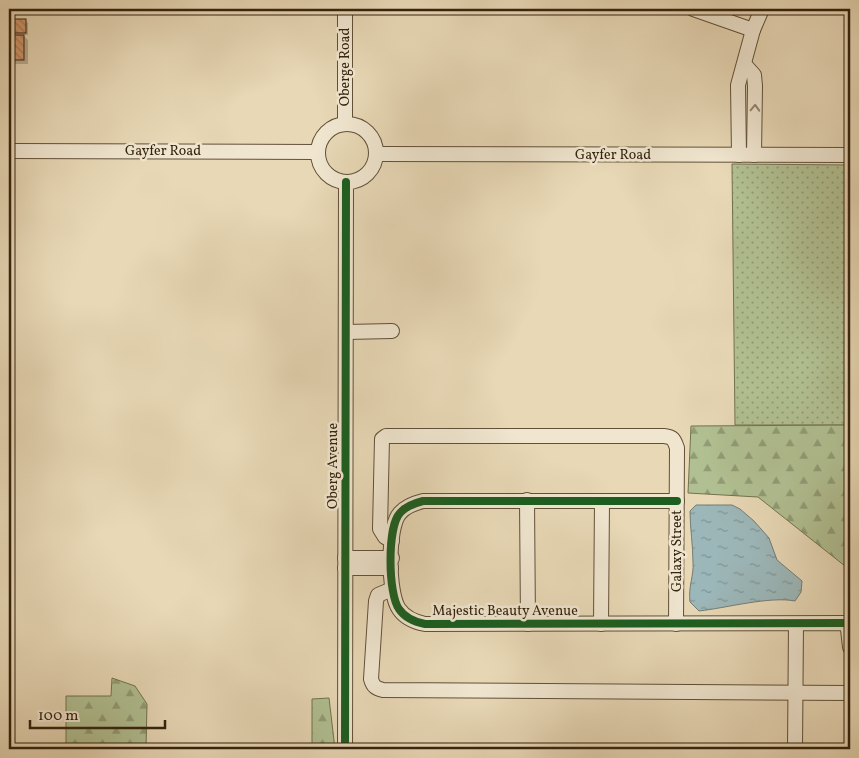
<svg xmlns="http://www.w3.org/2000/svg" width="859" height="758" viewBox="0 0 859 758" font-family="Vollkorn,serif">
<style>
.grass{fill:url(#grass-dots);stroke:#727250}
.forest{fill:url(#forest-firs);stroke:#727250}
.water{fill:url(#water-ripples);stroke:#727c75}
.shadow{fill:#0003}
.building{fill:url(#building-back-hatch);stroke:#34230e}
.lines{fill:none;stroke-linecap:round;stroke-linejoin:round}
.minor-casing{stroke:#615038;stroke-width:16}
.minor{stroke:#f0e6d0;stroke-width:14}
.cycleway-casing{stroke:#f0e6d0;stroke-width:11}
.cycleway{stroke:#1b5e20;stroke-width:8}
.oneway{stroke:#92846f}
.labels{text-anchor:middle;dominant-baseline:central;stroke-width:5;stroke-linejoin:round;paint-order:stroke}
.street-label{font-size:14px;fill:#34230e;stroke:#f0e6d0}
</style>
<defs>
<pattern id="grass-dots" width="8" height="8" patternUnits="userSpaceOnUse" patternTransform="scale(1.25)"><rect width="8" height="8" fill="#b1c092"/><path d="M2 2h.1M6 6h.1" fill="none" stroke="#919c76" stroke-width="1.8" stroke-linecap="round"/></pattern>
<pattern id="forest-firs" width="22" height="20" patternUnits="userSpaceOnUse" patternTransform="scale(1.25)"><rect width="22" height="20" fill="#b1c092"/><path d="M5 1l3.5 6h-7zM16 11l3.5 6h-7z" fill="#919c76"/></pattern>
<pattern id="water-ripples" width="26" height="14" patternUnits="userSpaceOnUse" patternTransform="scale(1.25)"><rect width="26" height="14" fill="#9cb7b9"/><path d="M2 4q2-2 4 0t4 0M15 11q2-2 4 0t4 0" fill="none" stroke="#809495"/></pattern>
<pattern id="building-back-hatch" width="6" height="6" patternUnits="userSpaceOnUse" patternTransform="scale(1.25)"><rect width="6" height="6" fill="#d3986d"/><path d="M-1 5l2 2M0 0l6 6M5-1l2 2" fill="none" stroke="#ac7c58"/></pattern>
</defs>
<rect width="100%" height="100%" fill="#e8d8b6"/>
<filter id="stains"><feTurbulence type="fractalNoise" baseFrequency=".004" numOctaves="4"/><feColorMatrix values="0 0 0 0 .2 0 0 0 0 .09 0 0 0 0 .02 0 0 0 .5 -.17"/></filter>
<radialGradient id="worn" r=".72"><stop offset=".6" stop-color="#630" stop-opacity="0"/><stop offset="1" stop-color="#630" stop-opacity=".3"/></radialGradient>
<polygon class="grass" points="732,164 850,165 850,425 735,425"/>
<g class="forest">
<polygon points="850,425 850,570 758,497 688,493 691,426"/>
<polygon points="112,678 135,686 147,704 146,749 66,749 66,696 111,696"/>
<polygon points="329,698 335,749 312,749 312,699"/>
</g>
<path class="water" d="M 696,505 L 732,505 L 740,509 L 754,521 L 769,538 L 777,560 L 802,581 L 801,592 L 795,601 C 770,596 726,608 699,611 L 690,602 C 688,587 694,575 693,563 C 693,545 690,528 690,511 Z"/>
<polygon class="shadow" points="25,20 28,23 28,35 23,35 28,40 28,64 9,64 9,36 14,36 10,32"/>
<g class="building">
<rect x="9" y="19" width="17" height="14"/>
<rect x="9" y="35" width="15" height="25"/>
</g>
<g class="lines">
<g class="minor-casing">
<g id="minor">
<polyline points="693,9 753,30"/>
<polyline points="745,65 754,75 755,86 754,155"/>
<polyline points="345,124 345,9"/>
<circle cx="347" cy="153" r="29"/>
<polyline points="9,151 318,152"/>
<polyline points="376,154 850,155"/>
<polyline points="739,155 738,85 753,30 762,9"/>
<polyline points="346,332 392,331"/>
<polyline points="527,500 528,624"/>
<path d="M 677,501 L 423,501 C 415,503 406,506 400,513 C 387,527 388,594 399,609 C 405,618 415,622 425,624 L 845,623 L 848,629 L 850,647"/>
<path d="M 392,541 L 385,537 L 380,529 L 382,439 L 386,436 L 664,436 C 673,437 674,439 677,448 L 676,624"/>
<polyline points="345,558 392,558"/>
<polyline points="345,568 391,568"/>
<path d="M 392,589 L 378,595 L 376,601 L 371,679 C 373,686 375,688 383,690 L 850,693"/>
<polyline points="601,624 602,501"/>
<polyline points="345,749 346,182"/>
<polyline points="795,749 796,624"/>
</g>
</g>
<use href="#minor" class="minor"/>
<g class="cycleway-casing">
<g id="cycleway">
<path d="M 677,501 L 423,501 C 415,503 406,506 400,513 C 387,527 388,594 399,609 C 405,618 415,622 425,624 L 845,623"/>
<polyline points="345,749 346,182"/>
</g>
</g>
<use href="#cycleway" class="cycleway"/>
</g>
<defs><path id="oneway-chevron" d="M-2-3.5L2.5 0L-2 3.5" fill="none" stroke-width="1.6" stroke-linecap="round" stroke-linejoin="round" transform="scale(1.25)"/></defs>
<use class="oneway" href="#oneway-chevron" transform="translate(755 108) rotate(-88)"/>
<g class="labels">
<g class="street-label">
<text transform="translate(345 67) rotate(-90)">Oberge Road</text>
<text x="163" y="151">Gayfer Road</text>
<text x="613" y="155">Gayfer Road</text>
<text transform="translate(333 466) rotate(-90)">Oberg Avenue</text>
<text transform="translate(677 551) rotate(-90)">Galaxy Street</text>
<text x="505" y="611">Majestic Beauty Avenue</text>
</g>
</g>
<rect width="859" height="758" fill="none" stroke="#e8d8b6" stroke-width="30"/>
<rect x="10" y="10" width="839" height="738" fill="none" stroke="#34230e" stroke-width="2.5"/>
<rect x="15" y="15" width="829" height="728" fill="none" stroke="#34230e"/>
<path d="M30 720v8h135v-8" fill="none" stroke="#34230e" stroke-width="2.5"/>
<text x="38" y="720" font-size="15" fill="#34230e" stroke="#f0e6d0" stroke-width="4" paint-order="stroke">100 m</text>
<rect width="100%" height="100%" filter="url(#stains)"/>
<rect width="100%" height="100%" fill="url(#worn)"/>
</svg>
